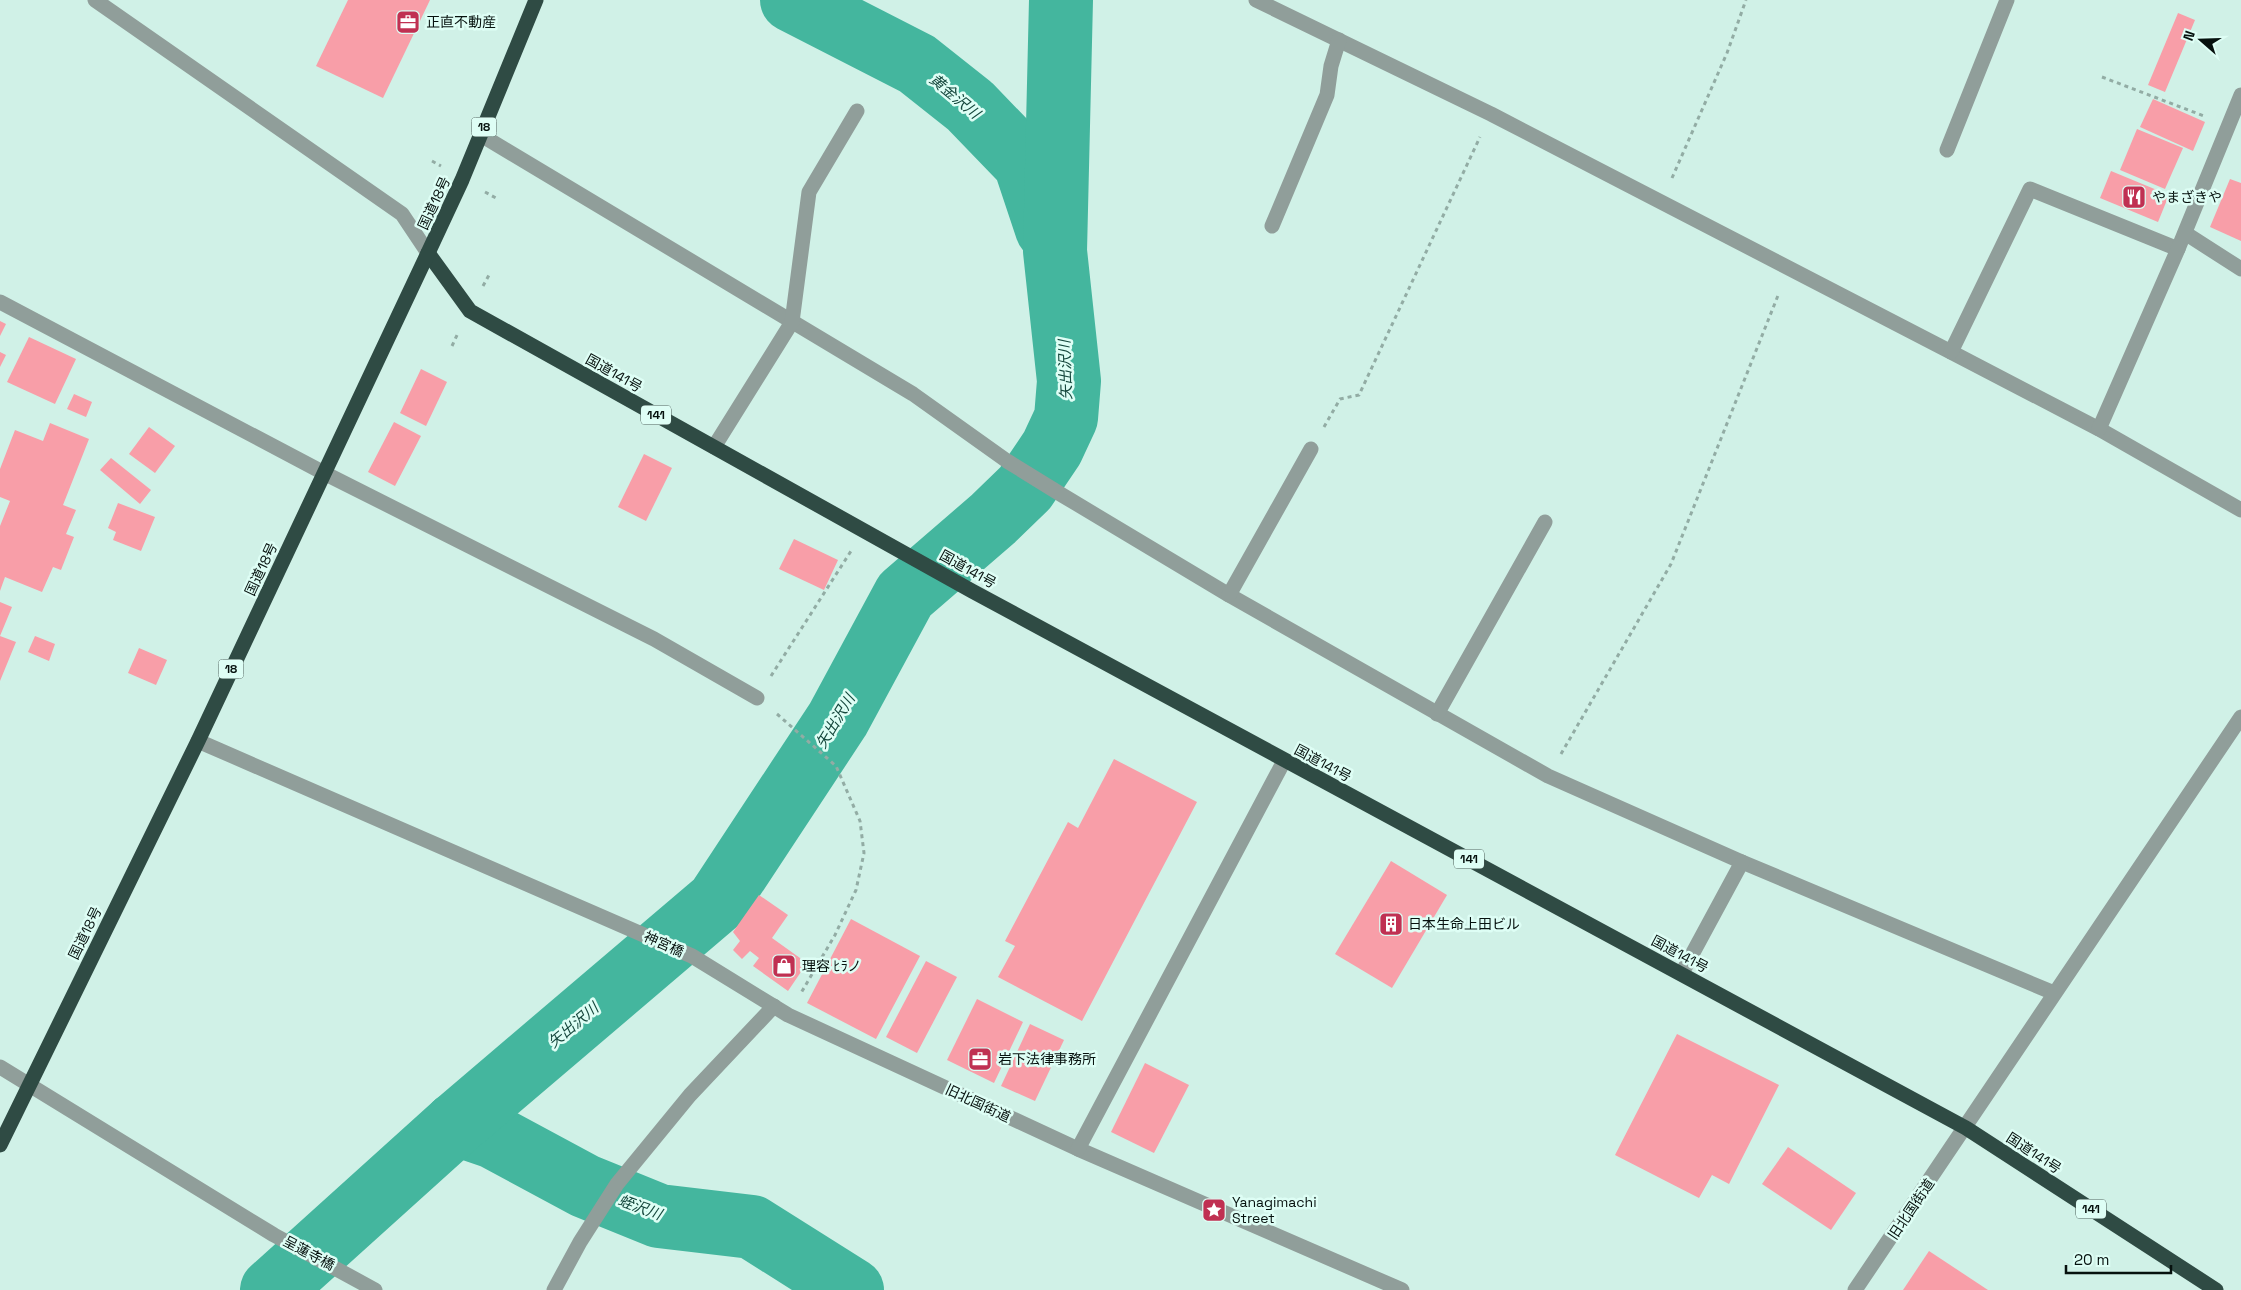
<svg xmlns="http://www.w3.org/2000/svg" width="2241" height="1290" viewBox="0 0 2241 1290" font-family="'Space Grotesk','Noto Sans JP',sans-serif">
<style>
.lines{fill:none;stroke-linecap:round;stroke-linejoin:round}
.river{stroke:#44b69e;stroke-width:64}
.building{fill:#f89ea8}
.path{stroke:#92aca4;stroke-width:3;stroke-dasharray:4 4;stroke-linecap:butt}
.minor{stroke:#909e9a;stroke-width:15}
.highway{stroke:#2f4b44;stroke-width:15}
.labels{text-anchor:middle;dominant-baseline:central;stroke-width:5;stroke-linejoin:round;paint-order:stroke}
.shield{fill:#defef5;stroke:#475853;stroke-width:1}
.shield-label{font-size:12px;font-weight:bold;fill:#06110e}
.poi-label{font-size:14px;fill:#06110e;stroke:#defef5;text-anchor:start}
.street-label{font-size:14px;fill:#06110e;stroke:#defef5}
.water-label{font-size:15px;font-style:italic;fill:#15473c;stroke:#defef5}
</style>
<rect width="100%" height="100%" fill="#d0f1e7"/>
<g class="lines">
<g class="river">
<polyline points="792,0 917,64 970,106 1025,163 1047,229"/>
<polyline points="456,1124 494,1137 585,1186 659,1216 752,1227 852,1290"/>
<polyline points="272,1290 456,1124 718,901 838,719 905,595 993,519 1025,488 1052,448 1066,418 1069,381 1055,251 1061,0"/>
</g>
</g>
<g class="building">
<polygon points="348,0 430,0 383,98 316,66"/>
<polygon points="2178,13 2195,20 2165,92 2148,85"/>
<polygon points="2153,99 2205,122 2193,151 2140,127"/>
<polygon points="2137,129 2183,148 2165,189 2120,170"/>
<polygon points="2111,171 2169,195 2158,222 2100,198"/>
<polygon points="2230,179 2241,183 2241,241 2210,227"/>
<polygon points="0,321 6,324 0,336"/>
<polygon points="29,337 76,359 55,404 7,382"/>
<polygon points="0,352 6,355 0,367"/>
<polygon points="421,369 447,382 426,426 400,413"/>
<polygon points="74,394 92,402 86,417 67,409"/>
<polygon points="394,422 421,436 395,486 368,472"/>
<polygon points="50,423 89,439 63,505 76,510 66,534 74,537 61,570 53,567 42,592 5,577 0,591 0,526 10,501 0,497 0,469 15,430 43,441"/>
<polygon points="149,427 175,446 155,473 129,454"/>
<polygon points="644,454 672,468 646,521 618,507"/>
<polygon points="111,458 151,490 140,504 100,470"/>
<polygon points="118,503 155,517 141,551 113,540 116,532 108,528"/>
<polygon points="794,539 838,560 824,590 779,569"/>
<polygon points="0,602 12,607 0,636 16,642 0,681"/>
<polygon points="35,636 55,644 49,661 28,652"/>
<polygon points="139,648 167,660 156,685 128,673"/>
<polygon points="1114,759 1197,802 1082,1021 998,977 1015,946 1005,941 1068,822 1078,828"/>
<polygon points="1391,861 1447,895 1392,988 1335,954"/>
<polygon points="759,895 788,915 772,938 807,963 788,991 753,966 759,958 750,951 742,959 733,950 740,941 733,932"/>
<polygon points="851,919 920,956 876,1039 807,1003"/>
<polygon points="926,961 957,977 917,1053 886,1037"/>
<polygon points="977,999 1023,1022 994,1083 947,1060"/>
<polygon points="1030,1024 1064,1040 1035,1101 1001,1086"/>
<polygon points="1677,1034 1779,1085 1729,1184 1712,1175 1699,1198 1615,1155"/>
<polygon points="1145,1063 1189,1085 1154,1153 1111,1132"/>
<polygon points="1788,1147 1856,1193 1831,1230 1762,1184"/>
<polygon points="1929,1251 1988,1290 1903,1290"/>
</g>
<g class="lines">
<g class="path">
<polyline points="2102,77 2204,116"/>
<polyline points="432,161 441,166"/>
<polyline points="1672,178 1727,53 1746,0"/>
<polyline points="485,192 496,198"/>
<polyline points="483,286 489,275"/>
<polyline points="452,346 458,333"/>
<polyline points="1324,427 1340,399 1359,395 1480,137"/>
<polyline points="771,676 851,551"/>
<polyline points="777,714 836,766 860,821 864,853 856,890 835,935 801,993"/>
<polyline points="1561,754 1671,564 1779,293"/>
</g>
<g class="minor">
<polyline points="95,0 402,214 428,253"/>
<polyline points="1256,0 1491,114 1951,352 2099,429 2241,510"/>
<polyline points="481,135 913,394 1007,461 1062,495 1229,595 1548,776 1742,862 2054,993"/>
<polyline points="1947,150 2007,0"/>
<polyline points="1272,226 1327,95 1331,66 1339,40"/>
<polyline points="2185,233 2241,269"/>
<polyline points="0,302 324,473 654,639 757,698"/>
<polyline points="1951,352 2030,189 2178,249"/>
<polyline points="2099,429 2178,249 2241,95"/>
<polyline points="714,447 792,322 809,192 857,111"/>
<polyline points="1229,595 1311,449"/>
<polyline points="1437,714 1545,522"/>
<polyline points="198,741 692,956 788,1015 1078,1149 1402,1290"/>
<polyline points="1682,973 1742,862"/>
<polyline points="0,1067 274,1235 375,1290"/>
<polyline points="1078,1149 1284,761"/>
<polyline points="554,1290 580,1242 617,1184 690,1095 774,1006"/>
<polyline points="1855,1290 2241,717"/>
</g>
<g class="highway">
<polyline points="428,253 470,311 972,591 1966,1128 2216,1290"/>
<polyline points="0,1145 198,741 428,253 462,180 536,0"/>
</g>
</g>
<defs>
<g id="office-square" transform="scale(1.25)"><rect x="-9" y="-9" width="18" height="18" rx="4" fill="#c03052" stroke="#defef5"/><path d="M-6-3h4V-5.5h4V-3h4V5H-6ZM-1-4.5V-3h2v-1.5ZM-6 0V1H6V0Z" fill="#fff"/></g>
<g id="restaurant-square" transform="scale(1.25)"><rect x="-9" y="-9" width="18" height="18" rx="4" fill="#c03052" stroke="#defef5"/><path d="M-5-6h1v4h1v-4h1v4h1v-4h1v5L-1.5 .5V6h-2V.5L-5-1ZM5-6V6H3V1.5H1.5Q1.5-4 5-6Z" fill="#fff"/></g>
<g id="building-square" transform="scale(1.25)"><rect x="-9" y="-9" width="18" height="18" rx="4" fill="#c03052" stroke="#defef5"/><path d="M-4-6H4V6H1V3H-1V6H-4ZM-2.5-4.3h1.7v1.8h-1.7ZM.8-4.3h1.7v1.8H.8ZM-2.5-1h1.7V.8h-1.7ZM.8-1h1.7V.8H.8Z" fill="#fff"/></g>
<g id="shop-square" transform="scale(1.25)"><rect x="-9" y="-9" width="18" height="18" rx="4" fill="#c03052" stroke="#defef5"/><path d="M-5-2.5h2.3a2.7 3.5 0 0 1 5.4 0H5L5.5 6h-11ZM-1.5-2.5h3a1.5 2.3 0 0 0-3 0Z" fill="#fff"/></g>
<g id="sight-square" transform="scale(1.25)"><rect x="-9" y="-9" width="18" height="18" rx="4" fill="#c03052" stroke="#defef5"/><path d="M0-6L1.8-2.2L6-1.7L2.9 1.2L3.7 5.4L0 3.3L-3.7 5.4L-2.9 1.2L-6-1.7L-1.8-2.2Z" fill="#fff"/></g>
</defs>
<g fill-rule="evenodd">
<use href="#office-square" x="408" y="22"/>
<use href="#restaurant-square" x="2134" y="197"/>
<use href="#building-square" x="1391" y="924"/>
<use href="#shop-square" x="784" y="966"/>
<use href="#office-square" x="980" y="1059"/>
<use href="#sight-square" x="1214" y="1210"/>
</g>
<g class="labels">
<g class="shield">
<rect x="471.5" y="117.5" width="25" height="19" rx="4"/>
<rect x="641" y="405.5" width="30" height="19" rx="4"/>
<rect x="218.5" y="659.5" width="25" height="19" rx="4"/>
<rect x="1454" y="849.5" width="30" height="19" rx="4"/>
<rect x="2076" y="1199.5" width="30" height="19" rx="4"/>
</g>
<g class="shield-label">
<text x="484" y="127">18</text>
<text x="656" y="415">141</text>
<text x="231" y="669">18</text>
<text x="1469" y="859">141</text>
<text x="2091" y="1209">141</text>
</g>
<g class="poi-label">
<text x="426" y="22">正直不動産</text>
<text x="2152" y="197">やまざきや</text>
<text x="1408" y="924">日本生命上田ビル</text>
<text x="802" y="966">理容 ﾋﾗノ</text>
<text x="998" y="1059">岩下法律事務所</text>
<text x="1232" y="1202">Yanagimachi<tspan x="1232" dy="16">Street</tspan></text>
</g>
<g class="street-label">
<text transform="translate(434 203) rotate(-65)">国道18号</text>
<text transform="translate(614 373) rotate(29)">国道141号</text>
<text transform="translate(261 569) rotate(-65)">国道18号</text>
<text transform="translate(968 569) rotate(29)">国道141号</text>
<text transform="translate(1323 763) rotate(28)">国道141号</text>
<text transform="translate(85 933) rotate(-64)">国道18号</text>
<text transform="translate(664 944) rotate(24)">神宮橋</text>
<text transform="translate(1680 954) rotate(28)">国道141号</text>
<text transform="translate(978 1103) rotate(25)">旧北国街道</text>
<text transform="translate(2034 1153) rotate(33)">国道141号</text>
<text transform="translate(1911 1209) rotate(-56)">旧北国街道</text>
<text transform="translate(309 1253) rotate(28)">呈蓮寺橋</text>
</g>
<g class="water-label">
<text transform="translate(955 96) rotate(40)">黄金沢川</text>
<text transform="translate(1065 370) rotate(-92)">矢出沢川</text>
<text transform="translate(835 721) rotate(-59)">矢出沢川</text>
<text transform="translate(573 1025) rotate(-40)">矢出沢川</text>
<text transform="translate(640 1207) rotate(20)">蛭沢川</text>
</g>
</g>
<g transform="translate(2201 40) rotate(290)" stroke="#defef5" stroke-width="4" paint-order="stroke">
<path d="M0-4L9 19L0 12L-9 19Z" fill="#06110e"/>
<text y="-8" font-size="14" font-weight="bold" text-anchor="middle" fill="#06110e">N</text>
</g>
<path d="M2066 1265v8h105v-8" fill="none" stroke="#06110e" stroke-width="2.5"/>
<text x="2074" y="1265" font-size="15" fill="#06110e" stroke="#defef5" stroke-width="4" paint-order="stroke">20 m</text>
</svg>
